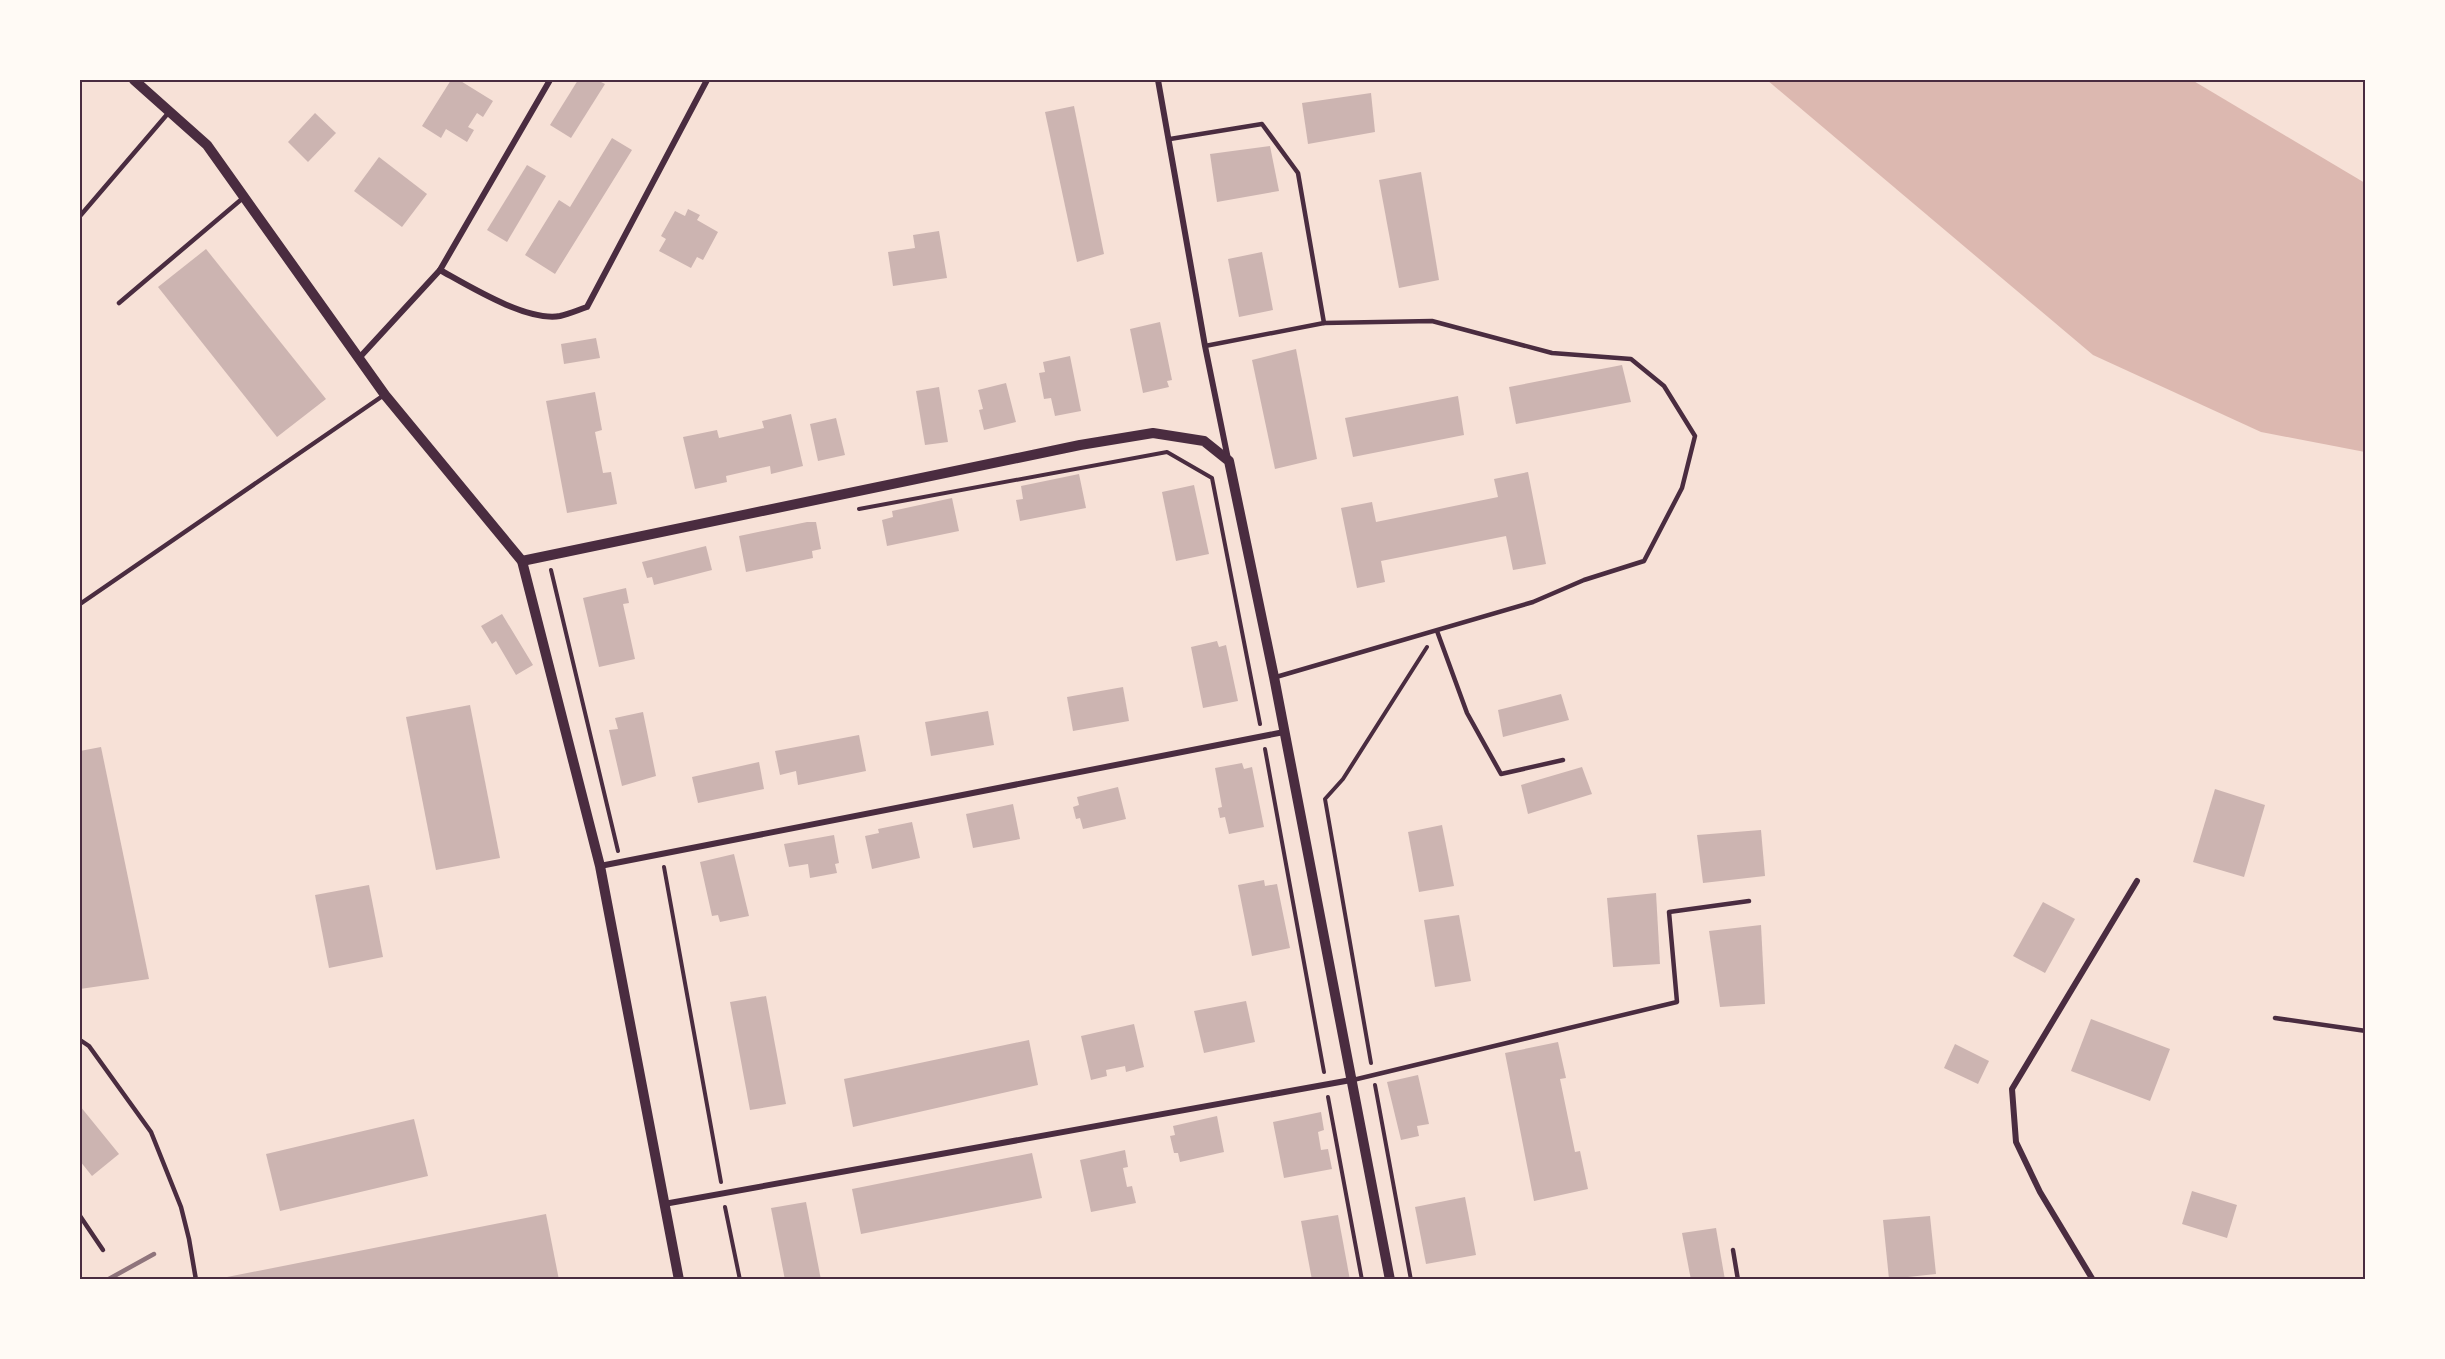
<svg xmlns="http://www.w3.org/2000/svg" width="2445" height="1359" viewBox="0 0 2445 1359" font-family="'Nunito Sans',sans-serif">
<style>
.water{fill:#dcb8b0}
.building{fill:#ccb4b1}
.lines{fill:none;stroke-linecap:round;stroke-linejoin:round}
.path{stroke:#4a2c40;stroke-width:4}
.service{stroke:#4a2c40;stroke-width:4.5}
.minor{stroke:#4a2c40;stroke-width:6}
.tertiary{stroke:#4a2c40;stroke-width:10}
.rail{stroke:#8f747c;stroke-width:4.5}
.neatline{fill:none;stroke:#4a2c40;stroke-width:2}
</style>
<rect width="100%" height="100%" fill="#f7e1d7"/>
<polygon class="water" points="1767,80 2192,80 2365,183 2365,452 2261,432 2093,355"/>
<g class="building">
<polygon points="451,80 459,80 493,101 483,117 477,113 468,127 474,130 467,142 446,129 441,138 422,126"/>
<polygon points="578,80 597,80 605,84 571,138 550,125"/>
<polygon points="1371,93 1375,132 1308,144 1302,103"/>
<polygon points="1074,106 1104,254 1077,262 1045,112"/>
<polygon points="315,113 336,133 308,162 288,142"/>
<polygon points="612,138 632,150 555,274 525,255 559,200 570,207"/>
<polygon points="1270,146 1279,191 1217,202 1210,154"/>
<polygon points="379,157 427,194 402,227 354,191"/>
<polygon points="527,165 546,176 507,242 487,230"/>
<polygon points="1421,172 1439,280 1399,288 1379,180"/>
<polygon points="688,209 700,215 697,220 718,232 703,260 697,257 691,268 659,251 666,239 661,236 675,211 685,216"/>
<polygon points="939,231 947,278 893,286 888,252 915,248 913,235"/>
<polygon points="206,249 326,399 277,437 158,287"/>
<polygon points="1262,252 1273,310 1239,317 1228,259"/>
<polygon points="1160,322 1172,380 1167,381 1169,387 1143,393 1130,329"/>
<polygon points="596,338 600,358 564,364 561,344"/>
<polygon points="1296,349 1317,459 1275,469 1252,360"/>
<polygon points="1070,356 1081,411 1055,416 1051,398 1044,399 1039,373 1045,372 1043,362"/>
<polygon points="1622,365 1631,402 1516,424 1509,387"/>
<polygon points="1006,383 1016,422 984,430 979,410 983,409 978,390"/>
<polygon points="939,387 948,442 925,445 916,391"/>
<polygon points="595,392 602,430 595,432 603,473 611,472 617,504 567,513 546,401"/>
<polygon points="1458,396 1464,435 1353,457 1345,418"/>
<polygon points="791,414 803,466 771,474 770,466 726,476 727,482 695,489 683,437 717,430 719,438 764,428 762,421"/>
<polygon points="836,418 845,455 818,461 810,424"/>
<polygon points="1528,472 1546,564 1513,570 1506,536 1381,561 1385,582 1357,588 1341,508 1372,502 1376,522 1498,497 1494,479"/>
<polygon points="1079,474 1086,508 1020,521 1016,500 1023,499 1021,486"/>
<polygon points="1194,485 1209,554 1176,561 1162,492"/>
<polygon points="952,498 959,531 887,546 882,520 893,517 892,511"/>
<polygon points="807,522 816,522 821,549 812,551 813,558 746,572 739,536"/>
<polygon points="706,546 712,570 654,585 652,577 647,578 642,562"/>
<polygon points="626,588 629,603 623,604 635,659 599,667 583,598"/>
<polygon points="502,614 533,665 516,675 496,641 492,644 481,626"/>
<polygon points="1217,641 1219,647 1226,645 1238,701 1203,708 1191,647"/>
<polygon points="1123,687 1129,721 1073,731 1067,697"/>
<polygon points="1561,694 1569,720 1503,737 1498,710"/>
<polygon points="470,705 500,858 436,870 406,717"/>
<polygon points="988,711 994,745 931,756 925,722"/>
<polygon points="643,712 656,776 622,786 609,730 618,729 615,718"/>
<polygon points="859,735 866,771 798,785 796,771 780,775 775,751"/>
<polygon points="101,747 149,979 80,989 80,751"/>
<polygon points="759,762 764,789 698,803 692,777"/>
<polygon points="1242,763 1244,769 1252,767 1264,827 1229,834 1225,817 1220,818 1218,808 1222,807 1215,768"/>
<polygon points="1582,767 1592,794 1528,814 1521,785"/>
<polygon points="1118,787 1126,819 1083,829 1080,818 1076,819 1073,807 1079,805 1077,797"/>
<polygon points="2215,789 2265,805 2244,877 2193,862"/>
<polygon points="1013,804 1020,839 973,848 966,814"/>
<polygon points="912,822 920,858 872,869 865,836 879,833 878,829"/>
<polygon points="1442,825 1454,886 1419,892 1408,832"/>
<polygon points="1761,830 1765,876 1703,883 1697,835"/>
<polygon points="834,835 839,863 835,864 837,873 810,878 808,864 789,867 784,844"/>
<polygon points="734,854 749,916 720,922 718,915 712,916 700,862"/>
<polygon points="1264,880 1265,886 1277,884 1290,948 1252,956 1238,885"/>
<polygon points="369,885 383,957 329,968 315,895"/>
<polygon points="1656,893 1660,964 1613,967 1607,898"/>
<polygon points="2043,902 2075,919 2045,973 2013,956"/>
<polygon points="1459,915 1471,981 1435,987 1424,920"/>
<polygon points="1761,925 1765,1004 1720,1007 1709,931"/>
<polygon points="766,996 786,1104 750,1110 730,1002"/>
<polygon points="1246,1001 1255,1042 1204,1053 1194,1011"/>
<polygon points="2091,1019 2170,1049 2150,1101 2071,1071"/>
<polygon points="1134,1024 1144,1067 1126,1072 1125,1066 1106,1070 1107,1076 1091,1080 1081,1036"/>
<polygon points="1029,1040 1038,1085 853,1127 844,1079"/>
<polygon points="1558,1042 1566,1078 1560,1079 1575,1152 1580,1151 1588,1189 1534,1201 1505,1053"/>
<polygon points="1955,1044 1989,1061 1978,1084 1944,1068"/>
<polygon points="1418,1075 1429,1124 1417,1126 1419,1136 1401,1140 1387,1082"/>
<polygon points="80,1106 119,1154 92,1176 80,1161"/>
<polygon points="1321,1112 1324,1130 1318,1132 1321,1150 1328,1149 1332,1169 1284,1178 1273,1122"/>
<polygon points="1217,1116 1224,1152 1180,1162 1178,1153 1174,1153 1170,1136 1175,1135 1173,1126"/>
<polygon points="414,1119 428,1176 280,1211 266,1154"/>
<polygon points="1125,1150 1128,1167 1123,1168 1127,1187 1132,1186 1136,1203 1091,1212 1080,1160"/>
<polygon points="1032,1153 1042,1198 861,1234 852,1189"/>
<polygon points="2192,1191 2237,1205 2227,1238 2182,1224"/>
<polygon points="1465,1197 1476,1255 1426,1264 1415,1207"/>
<polygon points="806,1202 821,1280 785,1280 771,1208"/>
<polygon points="546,1214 559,1280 222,1280 222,1278"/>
<polygon points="1338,1215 1350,1280 1312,1280 1301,1221"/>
<polygon points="1930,1216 1936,1274 1889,1279 1883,1220"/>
<polygon points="1716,1228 1725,1280 1691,1280 1682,1233"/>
</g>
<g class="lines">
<g class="path">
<polyline points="859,509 1167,452 1212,478 1260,724"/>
<polyline points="551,570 618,851"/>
<polyline points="1265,749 1324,1072"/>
<polyline points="664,867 721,1182"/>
<polyline points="1371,1063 1325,799 1343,779 1427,647"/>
<polyline points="1375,1085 1411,1280"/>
<polyline points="1328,1097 1362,1280"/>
<polyline points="725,1207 740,1280"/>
</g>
<g class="service">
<polyline points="1170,139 1262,124 1298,173 1324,323"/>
<polyline points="80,216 170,111"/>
<polyline points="119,303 243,198"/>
<polyline points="1205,346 1324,323 1432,321 1552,353 1631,359 1664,386 1695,436 1682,488 1644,561 1584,580 1533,602 1276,677"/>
<polyline points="80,604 384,395"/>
<polyline points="1437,631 1467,713 1501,774 1563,760"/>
<polyline points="2275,1018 2366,1031"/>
<polyline points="80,1040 89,1046 151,1132 181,1207 189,1239 196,1280"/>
<polyline points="1353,1080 1677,1002 1669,912 1749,901"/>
<polyline points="80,1216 103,1250"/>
<polyline points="1733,1250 1738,1280"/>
</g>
<g class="minor">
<polyline points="1158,80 1205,346 1228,459"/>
<path d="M 440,270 C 469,286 527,322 560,316 C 569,314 578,310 587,307 L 707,80"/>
<polyline points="360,357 440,270 550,80"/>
<polyline points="600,866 1284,732"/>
<polyline points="664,1204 1351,1080"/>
<polyline points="2093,1280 2040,1192 2016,1142 2012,1089 2137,881"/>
</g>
<g class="tertiary">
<polyline points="134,80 207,145 385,395 522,561 600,866 679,1280"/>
<polyline points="522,561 1080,445 1153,433 1204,441 1229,461 1274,677 1390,1280"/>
</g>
<polyline class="rail" points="107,1280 154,1254"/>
</g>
<rect width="2445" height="1359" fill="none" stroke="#fffaf5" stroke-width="162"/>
<rect x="81" y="81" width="2283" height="1197" class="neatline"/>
</svg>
